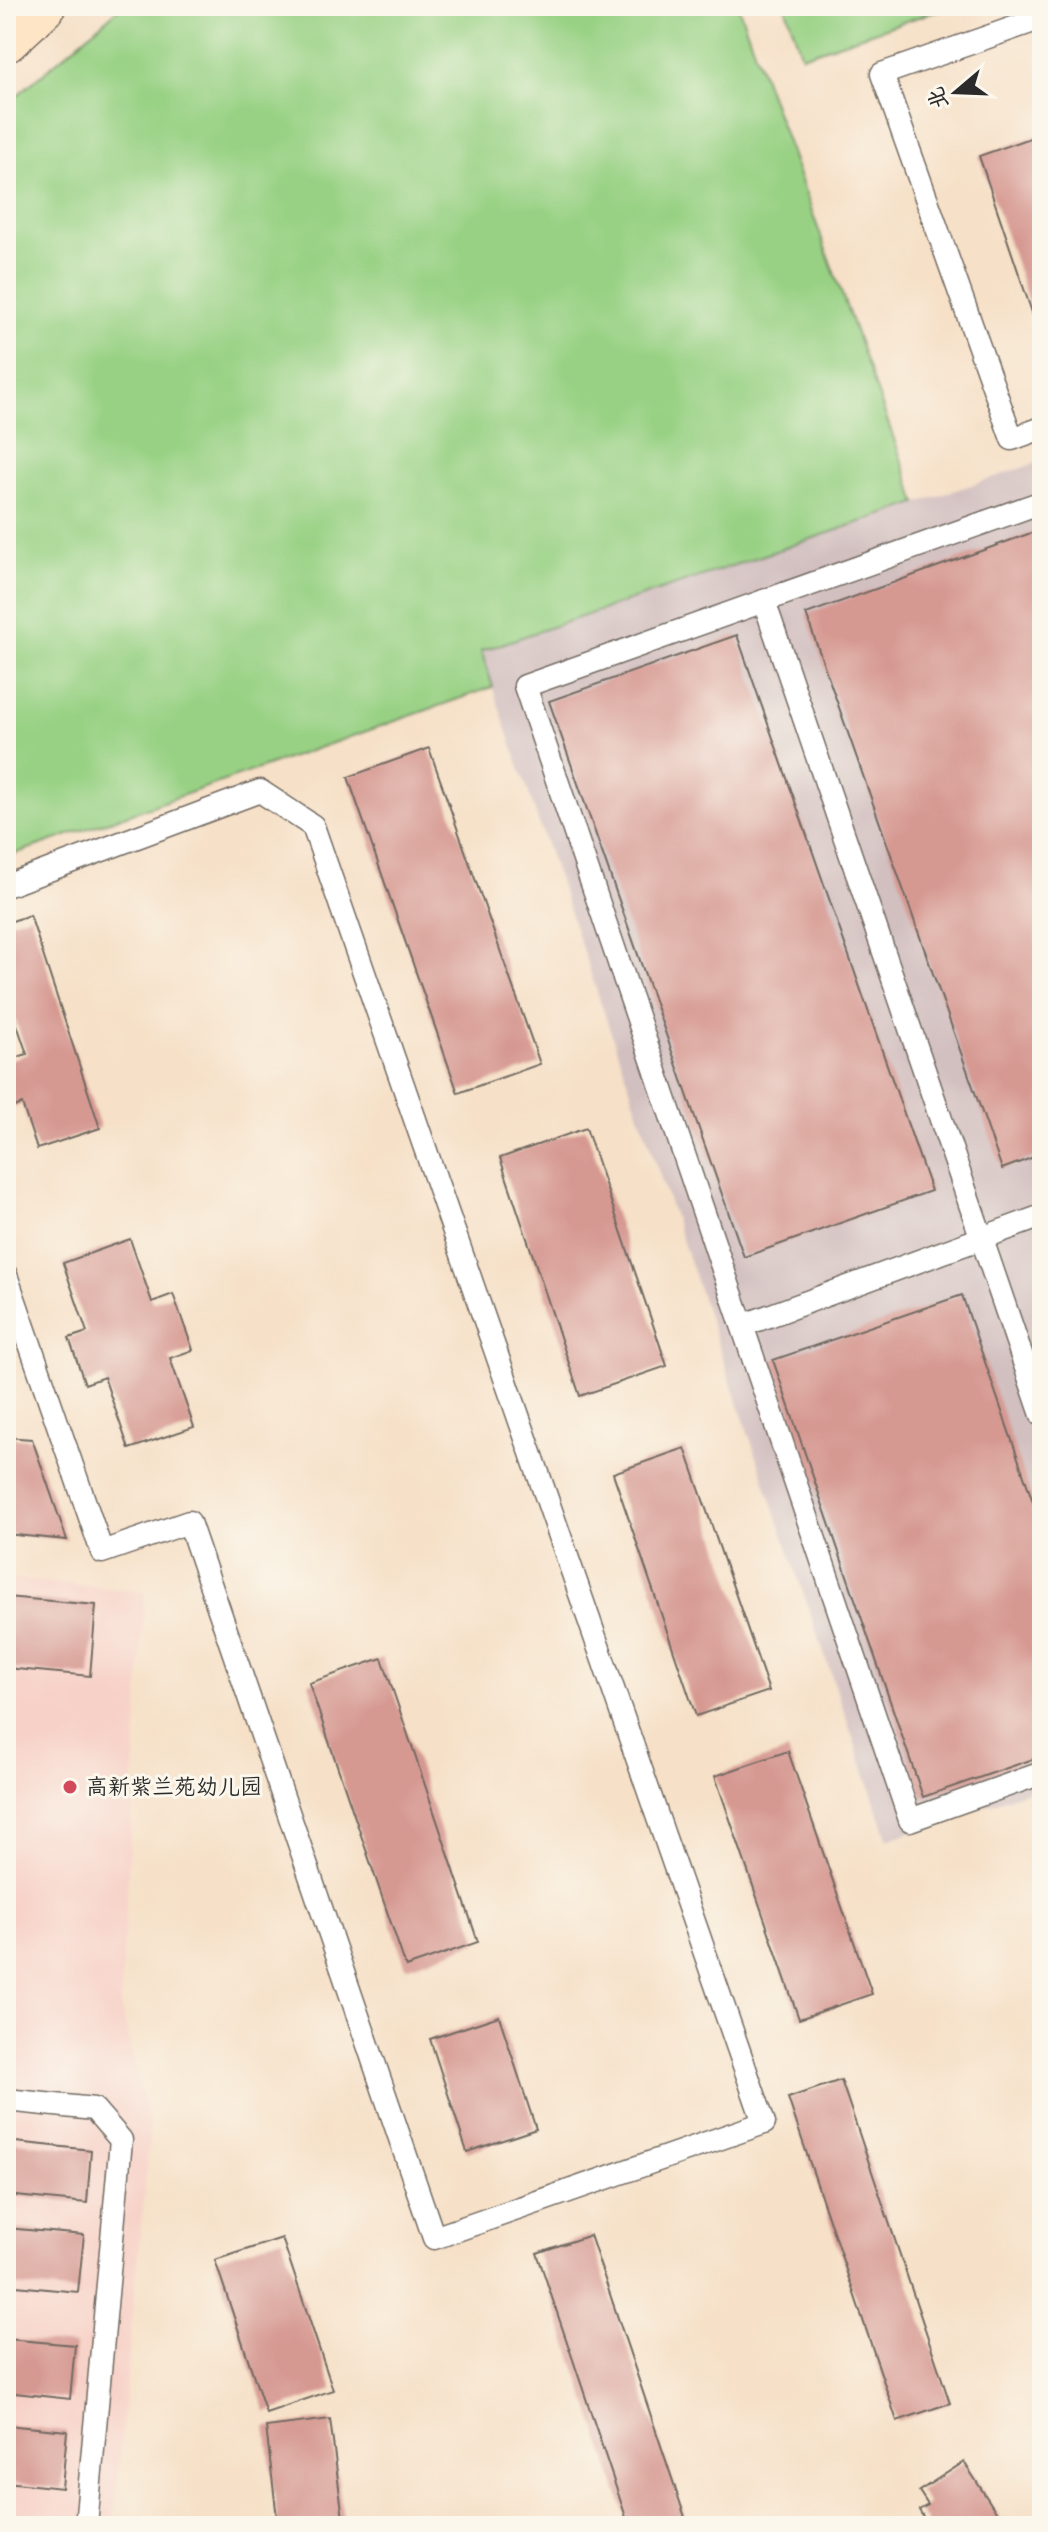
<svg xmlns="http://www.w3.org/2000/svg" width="1048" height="2532" viewBox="0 0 1048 2532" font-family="'Architects Daughter','LXGW WenKai TC',sans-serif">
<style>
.built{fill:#f7d1c7}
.industrial{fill:#d2bfc0}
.green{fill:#98d184;stroke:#627e58;stroke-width:2}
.building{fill:#d69992}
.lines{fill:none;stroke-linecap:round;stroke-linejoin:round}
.service-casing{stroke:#726a62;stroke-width:25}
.secondary-casing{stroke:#726a62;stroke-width:47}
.service{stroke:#fff;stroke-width:22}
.secondary{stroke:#fde5c5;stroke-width:44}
.poi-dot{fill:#d1495b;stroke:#fbf7ec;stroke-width:3}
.labels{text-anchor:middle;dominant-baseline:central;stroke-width:6;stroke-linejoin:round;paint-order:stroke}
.poi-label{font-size:22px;fill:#2b2b2b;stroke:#fbf7ec;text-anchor:start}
</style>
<rect width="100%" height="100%" fill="#fbf7ec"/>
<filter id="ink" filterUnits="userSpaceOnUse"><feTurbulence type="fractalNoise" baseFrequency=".0125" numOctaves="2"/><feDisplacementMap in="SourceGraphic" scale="16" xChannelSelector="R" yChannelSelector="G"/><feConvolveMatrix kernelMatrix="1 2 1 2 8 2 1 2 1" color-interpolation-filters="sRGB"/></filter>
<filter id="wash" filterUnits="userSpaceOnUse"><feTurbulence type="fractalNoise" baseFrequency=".006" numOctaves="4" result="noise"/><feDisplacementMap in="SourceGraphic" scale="32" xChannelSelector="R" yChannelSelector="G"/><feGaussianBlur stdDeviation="1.8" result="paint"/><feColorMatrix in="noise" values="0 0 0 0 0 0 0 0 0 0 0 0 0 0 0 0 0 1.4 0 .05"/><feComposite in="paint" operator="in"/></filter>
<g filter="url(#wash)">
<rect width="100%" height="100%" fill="#f6e0c7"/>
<polygon class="built" points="6,1578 145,1592 120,2005 150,2125 113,2526 6,2526"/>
<polygon class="industrial" points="1042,461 1042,1786 888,1840 480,651"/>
<g class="green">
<polygon points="122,6 738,6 917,503 481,651 493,687 6,857 6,105"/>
<polygon points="785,6 951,6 802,56"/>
</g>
<g id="blocks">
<g class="building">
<polygon points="1042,134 1042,339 1041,339 979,156"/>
<polygon points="1042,529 1042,1154 1002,1169 806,614"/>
<polygon points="737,635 931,1191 744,1257 549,701"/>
<polygon points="429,748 540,1064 458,1093 348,777"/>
<polygon points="30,915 100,1128 37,1149 22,1104 6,1110 6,1061 27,1054 13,1013 6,1015 6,923"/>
<polygon points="586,1128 667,1366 580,1396 500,1158"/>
<polygon points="130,1239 152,1302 173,1294 193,1350 170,1358 194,1427 129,1449 104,1377 85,1384 69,1338 87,1332 63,1263"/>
<polygon points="962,1295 1042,1528 1042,1756 923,1797 773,1360"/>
<polygon points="6,1437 32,1439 67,1540 6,1534"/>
<polygon points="685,1448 769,1691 696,1716 613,1473"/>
<polygon points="6,1597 96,1605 90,1676 6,1668"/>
<polygon points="382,1658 478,1942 406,1967 309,1683"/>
<polygon points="788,1751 872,1994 799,2019 715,1776"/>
<polygon points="499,2016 536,2129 467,2152 430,2039"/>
<polygon points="841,2080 950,2403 897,2421 788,2098"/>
<polygon points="6,2141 91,2150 87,2203 6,2195"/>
<polygon points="6,2228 84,2235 78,2292 6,2285"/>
<polygon points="590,2235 688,2526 629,2526 537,2253"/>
<polygon points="282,2238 333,2390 266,2413 215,2260"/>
<polygon points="6,2339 75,2345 70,2399 6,2392"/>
<polygon points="330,2419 344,2526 278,2526 266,2427"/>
<polygon points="6,2425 67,2431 62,2488 6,2482"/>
<polygon points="964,2462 1005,2526 929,2526 919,2510 928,2505 919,2491"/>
</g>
</g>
</g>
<g filter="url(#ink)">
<use href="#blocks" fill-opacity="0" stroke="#726a62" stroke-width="2"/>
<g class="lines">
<g class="service-casing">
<g id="service">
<polyline points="1042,18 882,74 1012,439 1042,428"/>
<polyline points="1042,502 525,686 910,1820 1042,1773"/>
<polyline points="764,601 1042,1415"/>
<polyline points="6,886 260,791 313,826 764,2123 434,2238 189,1522 102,1552 6,1275"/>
<polyline points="744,1325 1042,1216"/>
<polyline points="6,2100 94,2109 121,2140 86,2526"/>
</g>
</g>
<g class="secondary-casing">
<polyline id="secondary" points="6,40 43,6"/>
</g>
<use href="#service" class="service"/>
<use href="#secondary" class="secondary"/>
</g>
</g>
<circle class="poi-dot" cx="70" cy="1787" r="8"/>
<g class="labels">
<g class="poi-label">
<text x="86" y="1787">高新紫兰苑幼儿园</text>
</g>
</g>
<rect width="1048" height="2532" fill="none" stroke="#fbf7ec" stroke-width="32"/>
<g transform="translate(956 92) rotate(251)" stroke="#fbf7ec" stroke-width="6" paint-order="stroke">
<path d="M0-6L14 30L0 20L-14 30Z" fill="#2b2b2b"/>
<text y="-12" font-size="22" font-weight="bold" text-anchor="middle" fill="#2b2b2b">北</text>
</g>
</svg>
